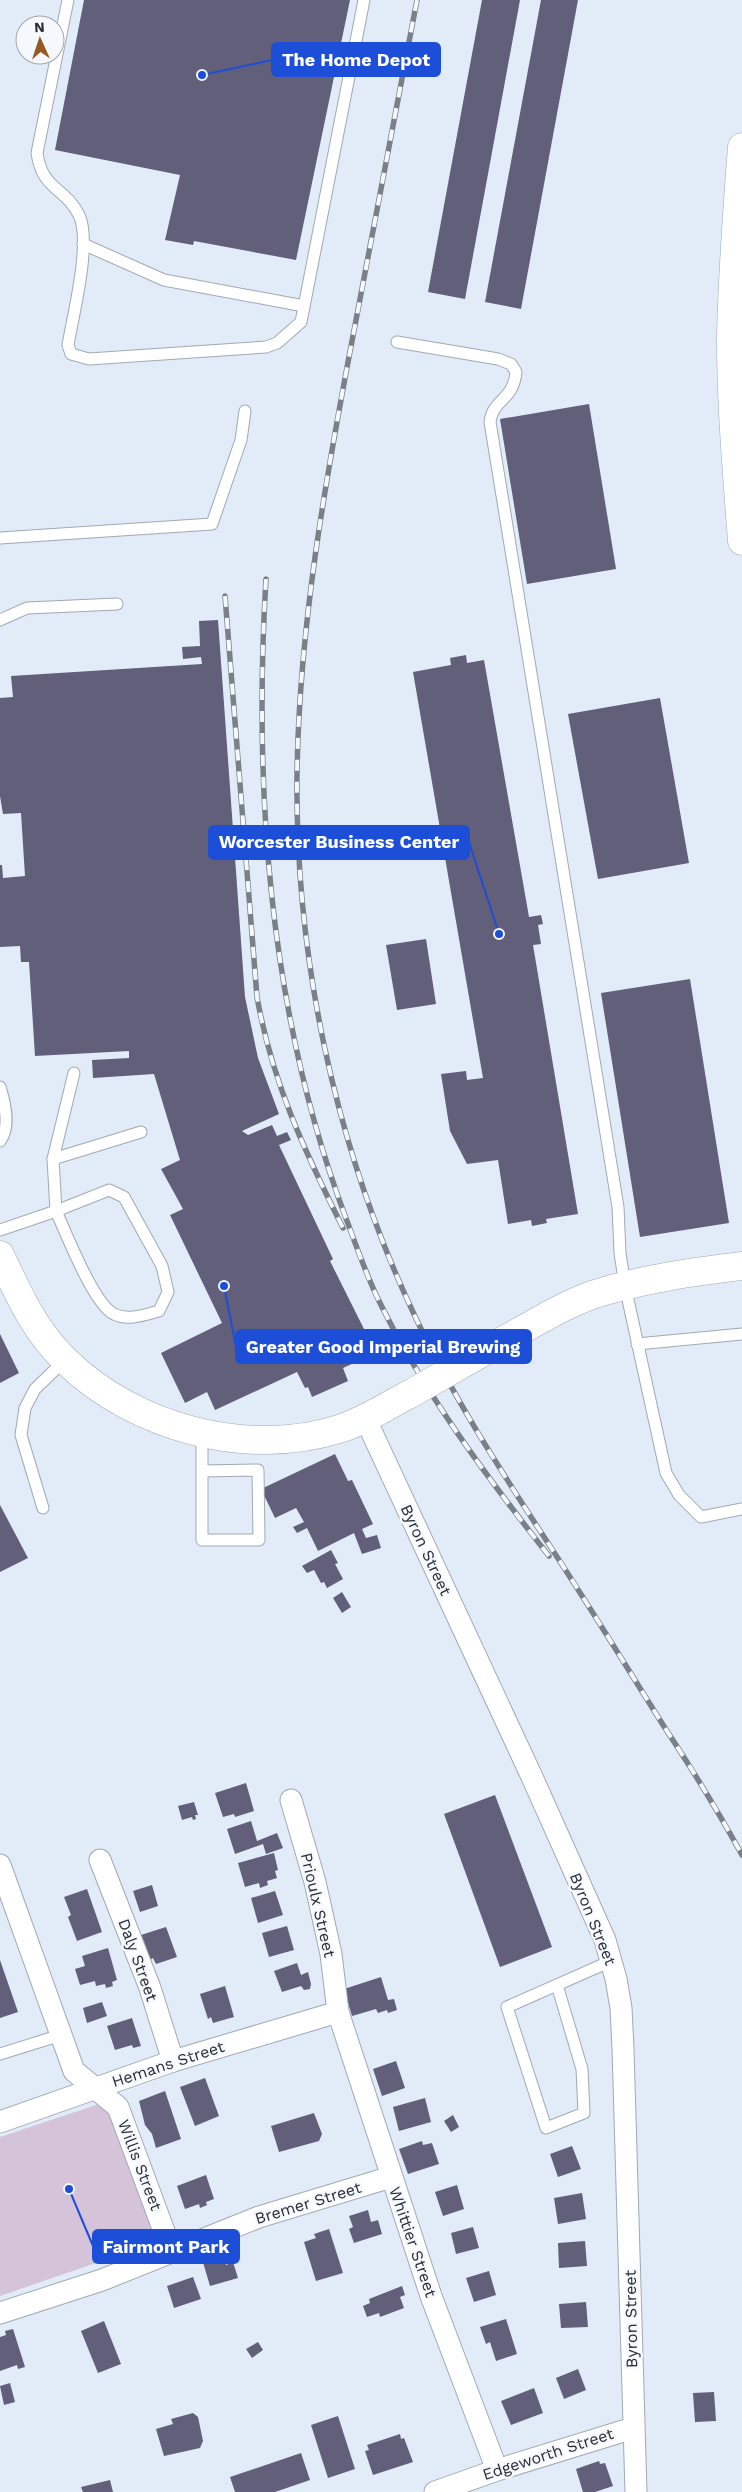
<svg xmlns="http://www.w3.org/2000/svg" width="742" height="2492" viewBox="0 0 742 2492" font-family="'Work Sans',sans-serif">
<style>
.green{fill:#d5c3d9}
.building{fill:#615f7a}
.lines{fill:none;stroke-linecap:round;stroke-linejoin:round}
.service-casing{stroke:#a0a9b5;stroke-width:13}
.minor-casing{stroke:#a0a9b5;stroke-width:23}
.secondary-casing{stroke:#a0a9b5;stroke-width:29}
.motorway-casing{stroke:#a0a9b5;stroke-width:29}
.service{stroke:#fff;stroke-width:11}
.minor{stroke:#fff;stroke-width:21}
.secondary{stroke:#fff;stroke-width:28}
.motorway{stroke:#fff;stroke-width:28}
.rail-casing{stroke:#7a8088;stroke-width:5.5}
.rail{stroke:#f5f8fd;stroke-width:4;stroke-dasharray:11;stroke-linecap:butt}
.secondary-bridge-casing{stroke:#a0a9b5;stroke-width:29;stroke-linecap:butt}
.secondary-bridge{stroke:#fff;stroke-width:28}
.labels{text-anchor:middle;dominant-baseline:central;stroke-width:5;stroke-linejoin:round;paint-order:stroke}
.street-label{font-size:16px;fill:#292d31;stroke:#f5f8fd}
.leader{fill:none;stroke:#1d4ed8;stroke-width:2}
.callout-dot{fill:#1d4ed8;stroke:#f5f8fd;stroke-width:2}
.callout{fill:#1d4ed8;stroke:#1d4ed8;stroke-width:2}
.callout-label{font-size:18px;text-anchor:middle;font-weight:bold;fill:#fff}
</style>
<rect width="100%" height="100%" fill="#e2ecf8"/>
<polygon class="green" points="105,2102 157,2242 0,2296 0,2137"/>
<g class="building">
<polygon points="84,0 350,0 296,260 194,241 193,245 165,240 180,175 55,150"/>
<polygon points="482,0 520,0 465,299 428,292"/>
<polygon points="541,0 578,0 521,309 485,302"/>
<polygon points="589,404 616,569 527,584 500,419"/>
<polygon points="218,620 245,997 258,1058 279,1114 242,1131 248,1135 272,1125 277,1136 287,1132 291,1140 279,1145 333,1259 330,1261 376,1353 343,1368 348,1381 312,1397 308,1387 305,1388 297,1372 215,1410 207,1392 185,1403 161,1353 222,1323 170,1215 183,1209 161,1169 180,1160 154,1074 93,1078 92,1060 129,1058 129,1051 35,1056 29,962 21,962 20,946 0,947 0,865 2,865 3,878 25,876 21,813 3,814 0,796 0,698 13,697 11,676 202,664 201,657 183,659 182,647 200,646 199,621"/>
<polygon points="466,655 467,663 484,660 529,917 541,915 543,924 538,925 541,944 533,945 578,1214 546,1219 547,1223 532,1226 531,1220 508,1224 498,1160 467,1164 450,1131 441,1074 466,1071 467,1080 483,1078 413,672 451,665 450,658"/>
<polygon points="660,698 689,863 598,879 568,714"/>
<polygon points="426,939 436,1004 397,1010 386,945"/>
<polygon points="690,979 729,1223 640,1237 601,993"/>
<polygon points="0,1334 19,1373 0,1383"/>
<polygon points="335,1454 348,1481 352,1480 373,1524 362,1529 366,1538 377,1535 381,1548 362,1554 354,1533 318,1551 307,1528 297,1533 293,1527 304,1522 296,1508 275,1518 261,1489"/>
<polygon points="0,1505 28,1558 0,1572"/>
<polygon points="331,1550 338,1563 335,1564 343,1579 327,1588 324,1582 321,1583 314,1570 307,1573 302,1566"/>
<polygon points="342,1592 351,1607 342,1613 333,1598"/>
<polygon points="246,1783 254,1811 235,1817 234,1814 223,1817 215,1793"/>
<polygon points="495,1795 552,1947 500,1967 444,1814"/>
<polygon points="194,1802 198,1815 195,1815 196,1819 193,1820 192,1817 182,1820 178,1806"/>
<polygon points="251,1821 257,1841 277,1833 283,1848 266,1854 263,1844 235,1854 227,1829"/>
<polygon points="274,1853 278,1870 275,1871 277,1878 267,1881 268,1885 260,1888 259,1883 245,1887 238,1863"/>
<polygon points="152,1885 158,1906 140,1912 133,1891"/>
<polygon points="87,1889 102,1932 77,1941 68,1917 71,1915 64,1897"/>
<polygon points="275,1891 283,1915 258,1923 251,1898"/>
<polygon points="287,1926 294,1950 269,1957 262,1933"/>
<polygon points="166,1927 177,1957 156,1964 153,1958 150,1960 141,1935"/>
<polygon points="108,1948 117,1980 112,1982 113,1986 106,1988 105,1984 96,1986 95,1981 80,1985 75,1969 85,1966 82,1956"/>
<polygon points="0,1960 18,2012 0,2018"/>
<polygon points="297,1963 301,1975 308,1972 311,1984 310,1989 304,1990 301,1986 282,1992 274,1971"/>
<polygon points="381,1977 388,2000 394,1999 397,2010 388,2013 387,2010 378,2013 376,2009 352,2016 344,1989"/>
<polygon points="225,1986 234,2017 213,2023 211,2017 208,2019 200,1994"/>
<polygon points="102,2002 107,2016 87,2023 83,2008"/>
<polygon points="132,2018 141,2046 133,2048 132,2045 115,2050 107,2026"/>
<polygon points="396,2061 405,2088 382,2096 373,2069"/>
<polygon points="205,2078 219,2116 195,2126 180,2087"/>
<polygon points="165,2091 181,2139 156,2148 152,2134 145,2125 139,2101"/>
<polygon points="425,2098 431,2122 399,2131 393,2107"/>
<polygon points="314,2113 322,2134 319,2141 279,2152 271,2126"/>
<polygon points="453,2115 459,2127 451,2132 444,2121"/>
<polygon points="422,2141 423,2145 432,2143 439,2164 408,2174 399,2149"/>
<polygon points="572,2146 581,2169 558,2177 550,2154"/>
<polygon points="206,2175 214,2199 206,2202 207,2205 200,2208 199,2204 185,2209 177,2186"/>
<polygon points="457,2185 464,2209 443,2216 435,2192"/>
<polygon points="582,2193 586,2219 558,2224 554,2198"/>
<polygon points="368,2210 371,2222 378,2220 382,2234 354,2243 349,2229 353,2227 349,2216"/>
<polygon points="473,2227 479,2248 456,2254 451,2233"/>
<polygon points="329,2229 343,2273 316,2281 304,2242 316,2238 314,2234"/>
<polygon points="585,2241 587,2266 559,2268 558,2243"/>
<polygon points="222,2252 226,2265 233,2262 238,2278 210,2286 202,2259"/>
<polygon points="489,2271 496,2295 474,2302 466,2278"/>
<polygon points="193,2277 201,2299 174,2308 167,2286"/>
<polygon points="402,2286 405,2295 400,2297 404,2308 380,2317 379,2313 367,2317 363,2306 370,2303 369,2299"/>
<polygon points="586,2302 588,2327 561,2328 559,2304"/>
<polygon points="506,2319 517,2354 496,2361 490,2342 486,2344 480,2327"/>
<polygon points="104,2321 121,2364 98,2373 81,2331"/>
<polygon points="13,2329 25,2367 18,2369 17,2365 0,2371 0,2337 6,2335 5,2331"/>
<polygon points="258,2342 263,2350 252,2358 246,2349"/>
<polygon points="578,2369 586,2390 564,2399 556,2378"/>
<polygon points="10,2383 15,2402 4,2405 0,2386"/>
<polygon points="534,2388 543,2413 511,2425 501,2401"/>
<polygon points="714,2392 716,2421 695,2422 693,2393"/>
<polygon points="193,2413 198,2417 203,2441 200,2448 164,2456 156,2429 173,2424 171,2419"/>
<polygon points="338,2416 355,2469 328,2478 311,2425"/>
<polygon points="400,2434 401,2439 404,2438 413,2462 373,2475 365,2451 369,2450 367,2445"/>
<polygon points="301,2453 310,2480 275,2492 235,2492 230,2477"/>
<polygon points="599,2461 600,2464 605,2463 613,2486 595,2492 583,2492 576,2469"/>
<polygon points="110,2480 113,2492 83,2492 81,2487"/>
</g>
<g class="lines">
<g class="service-casing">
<g id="service">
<path d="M 68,0 L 37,153 C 42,190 65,187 79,215 C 92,242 73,315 68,345 L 71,354 L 89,359 L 266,347 L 277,343 L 301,322 L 364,0"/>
<polyline points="83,244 164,280 304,306"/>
<path d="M 397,342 L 498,359 L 511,364 L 516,372 C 513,402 493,398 490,422 L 618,1207 L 620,1253 L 625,1286 L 666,1473 L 679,1495 L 701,1517 L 742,1509"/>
<polyline points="0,538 212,524 241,440 245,411"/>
<polyline points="0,620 27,608 117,604"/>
<path d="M 0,1087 C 5,1103 11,1127 0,1141"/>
<polyline points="53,1159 74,1073"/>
<path d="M 109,1190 L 124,1197 L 162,1266 L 168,1292 L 159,1311 C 144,1315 128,1321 114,1314 C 94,1305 66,1233 56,1211 Z"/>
<polyline points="0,1230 56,1211 53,1159 141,1132"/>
<polyline points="637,1344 742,1334"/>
<polyline points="202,1471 258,1470 259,1540 202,1540 202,1433"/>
<polyline points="43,1508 21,1435 25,1408 35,1389 65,1360"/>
<polyline points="557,1985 582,2069 584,2113 546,2128 507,2007 611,1961"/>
<polyline points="0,2054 61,2035"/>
</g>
</g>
<g class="minor-casing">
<g id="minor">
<polyline points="366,1420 532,1777 605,1940 616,1979 621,2008 623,2049 636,2492"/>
<polyline points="291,1800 315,1882 331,1954 338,2012 431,2296 497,2470"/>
<polyline points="100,1860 150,1988 173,2061"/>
<polyline points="0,1865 74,2071 118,2107 171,2250"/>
<polyline points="0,2122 173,2061 338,2012"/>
<polyline points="0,2313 102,2280 259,2217 391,2177"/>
<polyline points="435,2492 497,2470 633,2428"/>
</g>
</g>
<g class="secondary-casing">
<g id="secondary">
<path d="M 0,1255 C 18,1293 34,1330 65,1360 C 134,1428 247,1458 339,1429 C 365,1421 386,1406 410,1394"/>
<path d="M 506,1339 C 535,1323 563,1305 595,1294 C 642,1279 693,1272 742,1266"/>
</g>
</g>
<g class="motorway-casing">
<path id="motorway" d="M 742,147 C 737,211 732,275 731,340 C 731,407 737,474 742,541"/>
</g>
<use href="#service" class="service"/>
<use href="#minor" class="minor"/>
<use href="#secondary" class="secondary"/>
<use href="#motorway" class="motorway"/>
<g class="rail-casing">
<g id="rail">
<path d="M 417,0 C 395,114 374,227 352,341 C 325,483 299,629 297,774 C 295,957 335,1146 413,1312 C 451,1394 499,1468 548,1543 C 588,1604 626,1666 665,1728 C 692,1769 718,1811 742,1855"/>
<path d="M 266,579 C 253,794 270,1018 347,1221 C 357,1248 367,1277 380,1303 C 425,1394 486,1476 549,1556"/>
<path d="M 225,596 L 257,997 C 272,1082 305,1152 343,1228"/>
</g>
</g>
<use href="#rail" class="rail"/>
<g class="secondary-bridge-casing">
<polyline id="secondary-bridge" points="410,1394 506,1339"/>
</g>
<use href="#secondary-bridge" class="secondary-bridge"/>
</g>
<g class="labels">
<g class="street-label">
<text transform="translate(426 1550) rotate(65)">Byron Street</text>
<text transform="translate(318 1905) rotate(77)">Prioulx Street</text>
<text transform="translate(593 1919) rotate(68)">Byron Street</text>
<text transform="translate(138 1960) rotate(70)">Daly Street</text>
<text transform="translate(168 2064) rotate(-18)">Hemans Street</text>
<text transform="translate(140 2165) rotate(69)">Willis Street</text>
<text transform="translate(308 2203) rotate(-17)">Bremer Street</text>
<text transform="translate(413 2242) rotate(71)">Whittier Street</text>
<text transform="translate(631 2319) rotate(-91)">Byron Street</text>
<text transform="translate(548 2454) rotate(-18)">Edgeworth Street</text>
</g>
</g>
<path class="leader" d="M202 75L272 60M499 934L469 842M224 1286L236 1347M69 2189L93 2246"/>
<g class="callout-dot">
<circle cx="202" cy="75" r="5"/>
<circle cx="499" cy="934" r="5"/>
<circle cx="224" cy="1286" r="5"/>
<circle cx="69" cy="2189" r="5"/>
</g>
<g class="callout">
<rect x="272" y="43" width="168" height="33" rx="5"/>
<rect x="209" y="826" width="260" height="33" rx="5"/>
<rect x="236" y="1330" width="295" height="33" rx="5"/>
<rect x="93" y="2230" width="146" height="33" rx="5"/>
</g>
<g class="callout-label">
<text x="356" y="66">The Home Depot</text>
<text x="339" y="848">Worcester Business Center</text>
<text x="383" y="1353">Greater Good Imperial Brewing</text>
<text x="166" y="2253">Fairmont Park</text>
</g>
<g transform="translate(40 40) rotate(357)"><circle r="24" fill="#f5f8fd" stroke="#a3a7ab"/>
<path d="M0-4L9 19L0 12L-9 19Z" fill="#985920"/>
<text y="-8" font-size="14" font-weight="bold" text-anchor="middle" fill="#292d31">N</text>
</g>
</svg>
